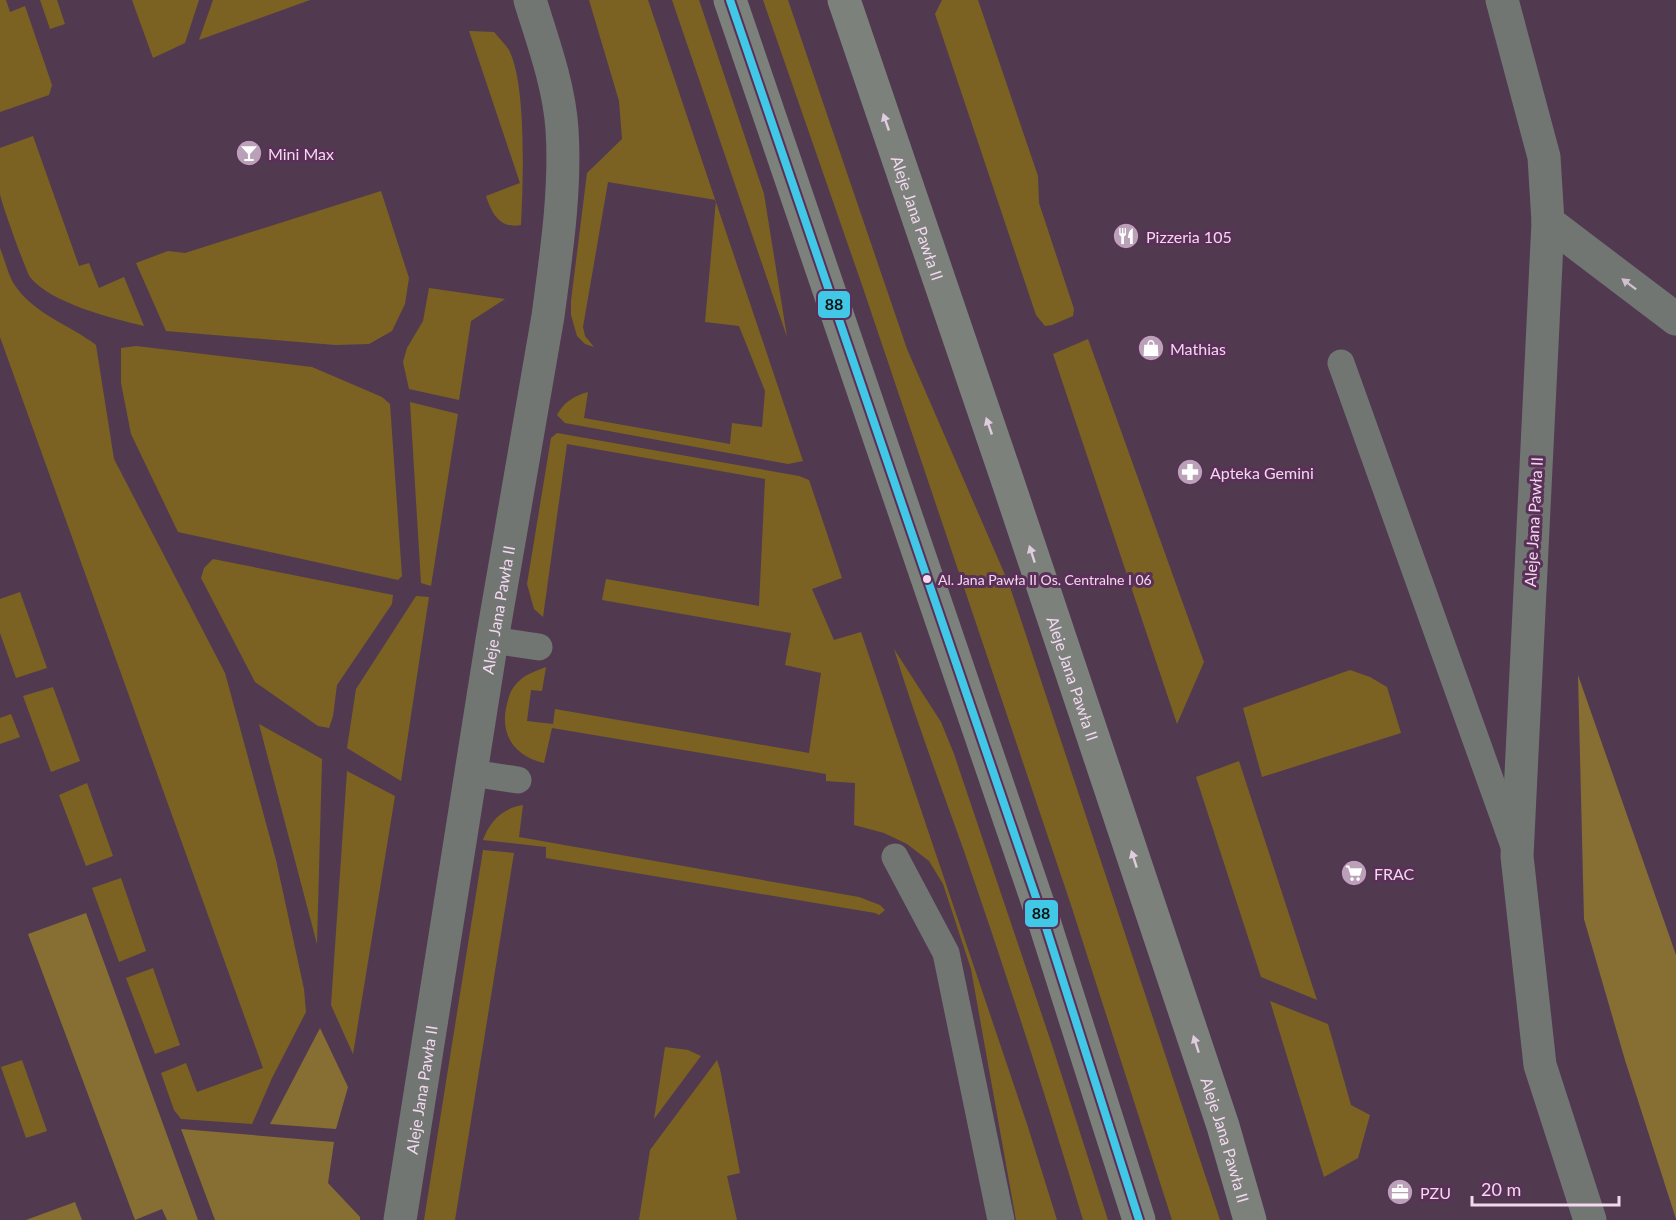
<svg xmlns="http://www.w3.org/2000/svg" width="1676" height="1220" viewBox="0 0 1676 1220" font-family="Lato,sans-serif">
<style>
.green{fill:#7b6222}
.forest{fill:#876e33}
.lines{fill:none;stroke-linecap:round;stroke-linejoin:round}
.service{stroke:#717673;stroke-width:27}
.minor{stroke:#717673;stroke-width:33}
.secondary{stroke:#7c817c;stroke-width:33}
.bus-1-casing{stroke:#5b3058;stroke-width:12}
.bus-1{stroke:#40c8e6;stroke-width:8}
.oneway{fill:#e1cbdf}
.oneway2{fill:#d2c0d1}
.bus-dot{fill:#f3d8f0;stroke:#5b3058;stroke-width:2}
.labels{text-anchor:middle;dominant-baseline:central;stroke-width:6;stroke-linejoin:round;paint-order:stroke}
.bus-label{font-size:14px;fill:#f3d8f0;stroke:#5b3058;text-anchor:start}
.poi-label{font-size:16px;fill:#f3d8f0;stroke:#5b3058;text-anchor:start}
.street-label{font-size:16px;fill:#f3d8f0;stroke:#5b3058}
.line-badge{stroke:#5b3058;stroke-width:2}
.pale-badge-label{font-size:16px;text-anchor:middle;font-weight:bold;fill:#111}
</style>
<rect width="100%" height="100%" fill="#513a50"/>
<g class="green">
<polygon points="0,0 6,0 10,12 25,6 52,85 49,95 0,112"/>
<polygon points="40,0 57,0 65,24 50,29"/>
<polygon points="132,0 199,0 185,43 153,58"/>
<polygon points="213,0 310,0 199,40"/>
<path d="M 589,0 L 648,0 L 803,461 L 788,464 L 565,423 L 557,415 C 564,402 574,396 588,392 L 584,418 L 730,444 L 732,423 L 762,427 L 765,391 L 739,326 L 705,322 L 716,200 L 608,182 L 583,327 L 585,336 L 594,347 L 585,344 L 577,336 L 571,315 L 571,301 L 587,173 L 622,139 L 619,101 Z"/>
<polygon points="672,0 699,0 764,194 787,337"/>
<polygon points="763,0 788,0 907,349 1009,584 1220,1220 1172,1220 1071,905 862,285"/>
<polygon points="942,0 978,0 1038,176 1039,203 1074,309 1073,316 1052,325 1045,326 1036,315 935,14"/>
<path d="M 469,31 L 494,32 C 499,38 505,44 509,50 C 527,86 523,184 521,225 C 500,229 492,214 486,196 L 520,183 Z"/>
<path d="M 33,136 L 79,266 L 89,263 L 99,288 L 124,277 L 144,326 C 114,319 50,303 30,277 C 26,271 1,202 0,194 C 0,179 0,163 0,148 Z"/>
<polygon points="381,191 409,278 405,304 392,331 369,344 335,345 166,331 136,263 168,251 185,253"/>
<path d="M 0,248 C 5,260 8,276 16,287 C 36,315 70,325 96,345 L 114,459 L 225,673 L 276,860 L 304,989 L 306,1012 L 272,1078 L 252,1124 L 181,1119 L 174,1110 L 161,1073 L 186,1063 L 197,1092 L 263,1068 L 0,337 Z"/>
<polygon points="429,288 505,299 471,321 459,400 409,389 403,362 407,348 423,321"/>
<polygon points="1088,339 1204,662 1177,724 1053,354"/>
<polygon points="136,346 312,367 382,397 390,404 402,576 398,580 178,532 131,434 121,383 121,348"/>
<polygon points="410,402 458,414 431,586 421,583"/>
<path d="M 557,433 L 799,476 L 809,480 L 842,578 L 812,589 L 834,640 L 861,632 L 1027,1124 L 1057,1220 L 1016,1220 L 971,969 L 943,884 L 929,861 L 907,844 L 884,833 L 854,825 L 855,783 L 826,781 L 826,774 L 552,728 L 544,763 C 514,756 499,734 507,704 C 509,696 511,689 517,683 C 525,674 536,671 546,667 L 542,691 L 531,690 L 527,721 L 553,724 L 555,709 L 809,753 L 821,673 L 785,665 L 791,633 L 602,600 L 606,579 L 759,606 L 765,479 L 567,444 L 543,617 L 534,609 L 527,584 L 551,438 Z"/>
<polygon points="213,559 393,595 392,604 337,685 333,716 329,728 318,726 255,682 201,578 204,568"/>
<polygon points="20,592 47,668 16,678 0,633 0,599"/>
<polygon points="416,596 429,597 401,781 347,748 356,689"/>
<path d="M 894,649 L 941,722 L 954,754 L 1051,1042 L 1108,1220 L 1083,1220 C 1046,1096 1006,973 964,851 C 940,784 915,717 894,649 Z"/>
<polygon points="1350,670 1370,677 1387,687 1401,733 1262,777 1243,708"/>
<polygon points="53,687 80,761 51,772 23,696"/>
<polygon points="11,714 20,737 0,744 0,718"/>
<polygon points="259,724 322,759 317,944"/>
<polygon points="1239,761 1317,1000 1261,977 1196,777"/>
<polygon points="347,771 395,796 353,1054 331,1005"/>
<polygon points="87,783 113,856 86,866 59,795"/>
<path d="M 523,805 L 519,837 L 859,897 L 880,905 L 885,910 L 879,915 L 875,913 L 546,858 L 546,847 L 483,840 C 490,821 503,808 523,805 Z"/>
<polygon points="483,850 514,853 455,1220 424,1220"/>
<polygon points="121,878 146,951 119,962 92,888"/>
<polygon points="153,968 180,1045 155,1054 126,978"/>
<polygon points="1270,1001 1328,1024 1351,1105 1370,1115 1358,1158 1324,1177"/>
<polygon points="665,1047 688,1050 701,1056 654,1119"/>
<polygon points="22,1060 47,1131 26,1138 1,1067"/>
<polygon points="717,1060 720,1069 740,1173 727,1176 737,1220 639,1220 650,1150"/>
</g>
<g class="forest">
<polygon points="1578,675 1676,955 1676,1219 1625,1060 1584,919"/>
<polygon points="86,913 198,1220 167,1220 162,1209 135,1220 28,934"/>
<polygon points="320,1028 348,1087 336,1129 270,1124"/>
<polygon points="181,1129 334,1142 328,1183 360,1217 360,1220 215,1220"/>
<polygon points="75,1202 82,1220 26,1220"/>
</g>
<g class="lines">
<g class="service">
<polyline points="1341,363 1515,849"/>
<polyline points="492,640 539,647"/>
<polyline points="471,773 518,780"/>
<polyline points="895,857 946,953 1001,1220"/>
</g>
<g class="minor">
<polyline points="1502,0 1544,157 1548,222 1517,856 1540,1065 1590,1220"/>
<polyline points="1548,222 1676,319"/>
<path id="s1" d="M 400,1220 L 492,640 L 548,316 C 556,255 566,191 562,129 C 559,85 543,42 530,0"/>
</g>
<g class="secondary">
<polyline points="730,0 1044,921 1139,1220"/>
<path id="s2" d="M 844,0 L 1008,482 L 1223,1126 L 1250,1220"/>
</g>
<g class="bus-1-casing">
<polyline id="bus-1" points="730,0 1044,921 1139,1220"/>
</g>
<use href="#bus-1" class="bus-1"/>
</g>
<defs><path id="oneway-solid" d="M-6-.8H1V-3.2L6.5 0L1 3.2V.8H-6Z" transform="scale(1.5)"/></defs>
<g class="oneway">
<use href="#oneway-solid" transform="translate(886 122) rotate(-109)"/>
<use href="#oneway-solid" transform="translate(989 426) rotate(-109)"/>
<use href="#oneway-solid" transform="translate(1032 554) rotate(-108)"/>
<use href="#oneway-solid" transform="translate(1134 859) rotate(-108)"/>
<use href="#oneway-solid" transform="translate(1196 1044) rotate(-108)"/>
</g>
<use class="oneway2" href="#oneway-solid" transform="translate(1629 284) rotate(-143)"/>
<defs>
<g id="bar-disc" transform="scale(1.35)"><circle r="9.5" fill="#baa1b8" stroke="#5b3058"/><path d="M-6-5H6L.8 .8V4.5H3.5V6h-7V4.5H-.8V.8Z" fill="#fff"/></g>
<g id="restaurant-disc" transform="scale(1.35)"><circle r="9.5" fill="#baa1b8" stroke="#5b3058"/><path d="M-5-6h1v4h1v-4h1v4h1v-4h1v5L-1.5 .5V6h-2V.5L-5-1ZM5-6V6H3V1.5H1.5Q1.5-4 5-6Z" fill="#fff"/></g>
<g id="shop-disc" transform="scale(1.35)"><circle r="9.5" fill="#baa1b8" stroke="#5b3058"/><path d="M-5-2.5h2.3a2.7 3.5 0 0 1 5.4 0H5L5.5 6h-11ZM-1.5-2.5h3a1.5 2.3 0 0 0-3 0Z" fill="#fff"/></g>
<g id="pharmacy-disc" transform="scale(1.35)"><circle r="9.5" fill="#baa1b8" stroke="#5b3058"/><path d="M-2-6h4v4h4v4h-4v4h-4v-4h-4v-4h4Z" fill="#fff"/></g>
<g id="supermarket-disc" transform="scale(1.35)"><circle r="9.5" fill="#baa1b8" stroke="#5b3058"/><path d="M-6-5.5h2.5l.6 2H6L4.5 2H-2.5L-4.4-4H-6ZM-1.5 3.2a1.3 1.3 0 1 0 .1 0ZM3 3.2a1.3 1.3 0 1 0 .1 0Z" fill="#fff"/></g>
<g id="office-disc" transform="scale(1.35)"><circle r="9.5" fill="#baa1b8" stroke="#5b3058"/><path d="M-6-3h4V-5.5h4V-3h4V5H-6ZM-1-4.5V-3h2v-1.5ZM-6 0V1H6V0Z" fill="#fff"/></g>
</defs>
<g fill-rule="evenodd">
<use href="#bar-disc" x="249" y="153"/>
<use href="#restaurant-disc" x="1126" y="236"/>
<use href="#shop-disc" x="1151" y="348"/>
<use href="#pharmacy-disc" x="1190" y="472"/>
<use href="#supermarket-disc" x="1354" y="873"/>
<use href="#office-disc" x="1400" y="1192"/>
</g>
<circle class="bus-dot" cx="927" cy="579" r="5"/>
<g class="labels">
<g class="bus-label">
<text x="938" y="579">Al. Jana Pawła II Os. Centralne I 06</text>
</g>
<g class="poi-label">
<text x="268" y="153">Mini Max</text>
<text x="1146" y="236">Pizzeria 105</text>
<text x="1170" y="348">Mathias</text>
<text x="1210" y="472">Apteka Gemini</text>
<text x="1374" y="873">FRAC</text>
<text x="1420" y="1192">PZU</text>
</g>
<g class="street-label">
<text stroke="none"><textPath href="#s2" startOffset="230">Aleje Jana Pawła II</textPath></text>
<text transform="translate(1533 522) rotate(-87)">Aleje Jana Pawła II</text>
<text stroke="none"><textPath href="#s1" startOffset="618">Aleje Jana Pawła II</textPath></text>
<text stroke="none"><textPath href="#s2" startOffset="716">Aleje Jana Pawła II</textPath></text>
<text stroke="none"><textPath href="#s1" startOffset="132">Aleje Jana Pawła II</textPath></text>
<text stroke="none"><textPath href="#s2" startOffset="1202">Aleje Jana Pawła II</textPath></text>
</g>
</g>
<g class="line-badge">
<rect x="817" y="290" width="34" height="29" rx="6" fill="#40c8e6"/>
<rect x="1024" y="899" width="35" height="29" rx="6" fill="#40c8e6"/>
</g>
<g class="pale-badge-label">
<text x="834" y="310">88</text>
<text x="1041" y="919">88</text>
</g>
<path d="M1472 1196v9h147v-9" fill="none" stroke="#f3d8f0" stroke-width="3"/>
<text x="1481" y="1196" font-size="18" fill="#f3d8f0" stroke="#5b3058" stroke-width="4.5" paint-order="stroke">20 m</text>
</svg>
